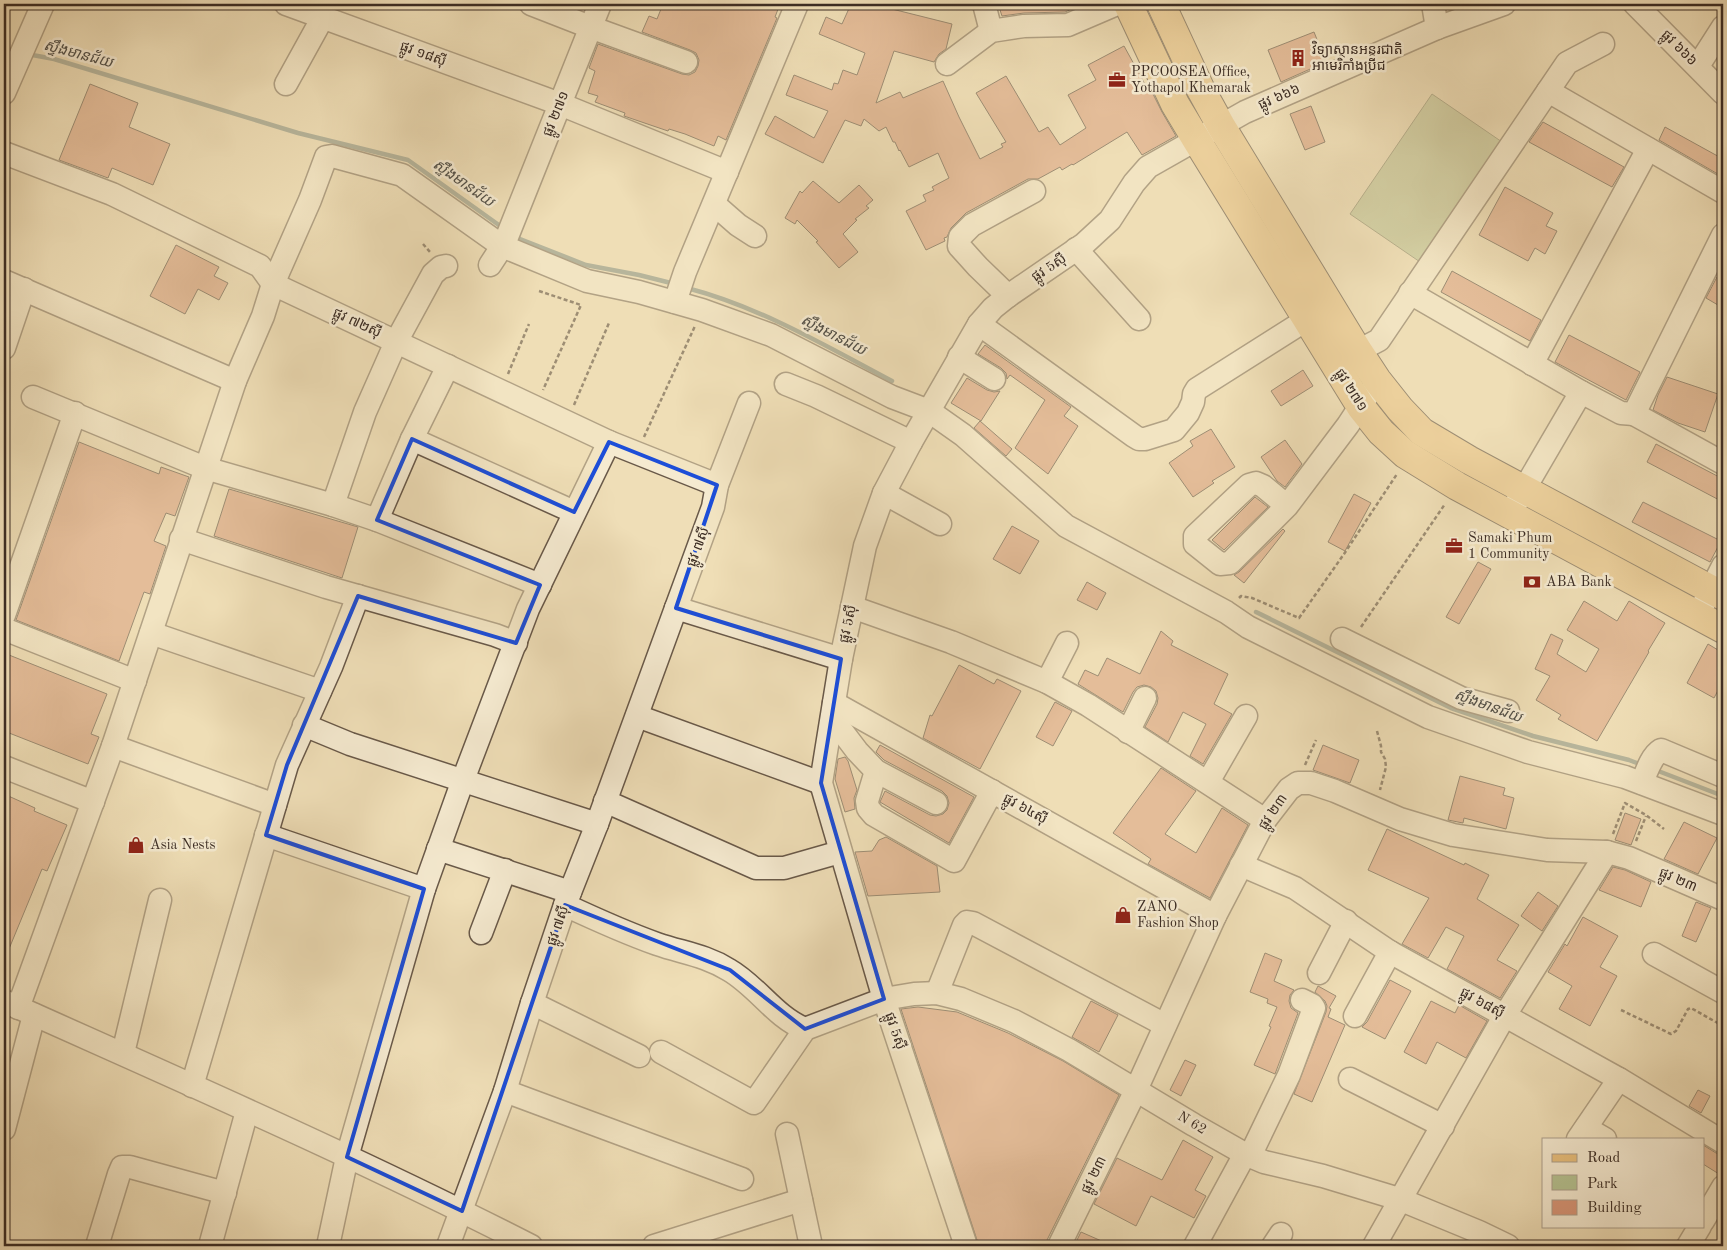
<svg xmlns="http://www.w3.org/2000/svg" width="1727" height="1250" viewBox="0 0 1727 1250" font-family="'Old Standard TT','Noto Sans Khmer',serif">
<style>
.green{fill:#b5c291;stroke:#78785a}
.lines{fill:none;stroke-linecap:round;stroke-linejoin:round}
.stream{stroke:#74837a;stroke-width:4.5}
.building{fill:#d79577;stroke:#3c2d24}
.minor-casing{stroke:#695949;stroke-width:25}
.major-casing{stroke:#3c2d24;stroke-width:30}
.path{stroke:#3c2d24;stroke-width:2.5;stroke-dasharray:4 2.5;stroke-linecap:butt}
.minor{stroke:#f5ead0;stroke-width:22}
.major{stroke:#e8bf7c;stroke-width:28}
.marked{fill:none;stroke:#1d4ed8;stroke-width:4;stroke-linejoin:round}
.labels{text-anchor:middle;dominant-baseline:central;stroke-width:5;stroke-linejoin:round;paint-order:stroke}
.street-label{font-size:14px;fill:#3c2d24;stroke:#f5ead0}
.poi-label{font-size:14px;fill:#3c2d24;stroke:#f5ead0;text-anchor:start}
.water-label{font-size:15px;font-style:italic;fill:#545148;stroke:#f5ead0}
</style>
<rect width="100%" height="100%" fill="#efdeb7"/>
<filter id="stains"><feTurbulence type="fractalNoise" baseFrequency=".004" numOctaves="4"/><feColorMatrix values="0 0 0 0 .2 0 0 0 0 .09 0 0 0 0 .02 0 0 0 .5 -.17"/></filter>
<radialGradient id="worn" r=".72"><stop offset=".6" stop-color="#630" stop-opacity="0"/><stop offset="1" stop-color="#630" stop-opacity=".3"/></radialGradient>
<polygon class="green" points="1432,94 1505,144 1423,264 1350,214"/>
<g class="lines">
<g class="stream">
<polyline points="4,50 15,52"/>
<polyline points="27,54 54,59 298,133 408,160 503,228"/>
<polyline points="514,235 520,239 586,265 639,275 675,284"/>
<path d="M 687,288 C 760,307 826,346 892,381"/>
<polyline points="1256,612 1451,708 1533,736 1629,760 1642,765"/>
<polyline points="1653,769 1723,796"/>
</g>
</g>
<g class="building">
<polygon points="663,4 780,4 775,17 777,18 726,140 718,136 714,146 685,134 669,129 668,131 624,116 625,113 595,102 598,96 588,93 595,71 589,68 598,44 682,74 689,75 695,72 698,66 699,60 696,53 690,50 642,32 649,16 657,19"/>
<polygon points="851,4 894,4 892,9 952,24 946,49 939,54 934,62 894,51 876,103 900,92 903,98 943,81 959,117 980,159 1003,147 1001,144 1006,142 976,93 1006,76 1039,132 1048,127 1060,145 1086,128 1068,95 1096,80 1088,65 1124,46 1146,86 1148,84 1162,112 1176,136 1142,155 1127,132 1073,165 1072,164 1062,170 1060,167 1038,179 1028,179 966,213 951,228 947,237 944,238 945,241 926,250 906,211 926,201 923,195 934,190 932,187 949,178 938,153 909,167 900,150 899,151 895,142 893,142 886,127 879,131 864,119 861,126 845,120 823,163 765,134 775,116 814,138 828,111 786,95 794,75 832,90 834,83 838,84 843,70 857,75 865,53 819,34 826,17 842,24"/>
<polygon points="998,4 1084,4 1065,12 1024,13 1002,16"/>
<polygon points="1314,32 1326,62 1281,82 1268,50"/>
<polygon points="90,84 138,103 129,127 170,144 153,185 112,168 108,178 59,160"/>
<polygon points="1311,106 1325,142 1305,150 1290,114"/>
<polygon points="1543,122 1624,167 1612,187 1529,142"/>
<polygon points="1665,127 1723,159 1723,177 1659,140"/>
<polygon points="813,181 839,203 859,185 873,200 866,206 869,208 855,219 857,220 843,234 858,252 839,268 816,242 818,241 797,220 795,224 785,218 800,191 802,193"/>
<polygon points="1505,187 1553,213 1546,226 1557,231 1545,254 1535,248 1528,261 1479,235"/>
<polygon points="176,245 219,267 214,276 228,283 219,300 198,289 185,314 150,296"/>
<polygon points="1452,271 1541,320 1530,341 1441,292"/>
<polygon points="1717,277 1723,281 1723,308 1706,298"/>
<polygon points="1569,335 1640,372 1626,400 1555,362"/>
<polygon points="985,345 1071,407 1064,416 1078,426 1048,474 1015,448 1045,400 1010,375 1007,379 1006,373 1001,368 978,354"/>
<polygon points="1303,370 1313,386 1281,406 1271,391"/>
<polygon points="1667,377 1718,394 1705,432 1678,423 1653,410 1658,395"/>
<polygon points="967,378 987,390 994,392 1000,391 981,421 951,403"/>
<polygon points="980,421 1012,449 1006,456 974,428"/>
<polygon points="1211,429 1235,467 1212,481 1214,483 1193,497 1169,463 1193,446 1190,441"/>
<polygon points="1285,440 1302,464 1285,487 1277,481 1261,457"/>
<polygon points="79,442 159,474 161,467 189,477 175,516 166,513 154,541 166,546 150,594 144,592 119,661 16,620"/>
<polygon points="1656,444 1723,479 1723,502 1647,462"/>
<polygon points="229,489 358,527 342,578 214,536"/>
<polygon points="1354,494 1371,503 1345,551 1328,542"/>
<polygon points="1255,497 1268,507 1224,550 1212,540"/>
<polygon points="1643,502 1721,541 1710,562 1632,522"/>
<polygon points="1012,526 1039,541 1020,574 993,559"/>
<polygon points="1283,529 1285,531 1244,583 1234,575 1239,572"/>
<polygon points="1478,562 1491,569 1459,624 1446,617"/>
<polygon points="1087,582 1106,593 1097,610 1077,600"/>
<polygon points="1584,601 1617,621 1629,601 1665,623 1648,651 1649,652 1597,741 1558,719 1561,715 1536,700 1550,676 1535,669 1551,634 1563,640 1557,654 1586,672 1599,649 1567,630"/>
<polygon points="1161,631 1173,641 1171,645 1228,674 1214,704 1232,714 1203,764 1190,756 1206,724 1183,712 1168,742 1145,727 1157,704 1158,698 1156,691 1151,687 1144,685 1137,687 1133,692 1123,712 1078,684 1085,670 1098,676 1107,658 1140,674"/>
<polygon points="1708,644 1723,653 1723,681 1714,698 1687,683"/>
<polygon points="4,653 107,694 91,734 99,737 88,764 4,731"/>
<polygon points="959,665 994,684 997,679 1021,691 980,769 923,738 930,715 932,716"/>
<polygon points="1055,702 1072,711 1053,746 1036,737"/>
<polygon points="880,745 974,797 949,843 880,802 885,791 930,815 936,816 943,814 947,810 949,803 947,796 942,791 884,760 876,752"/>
<polygon points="1323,745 1359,760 1350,783 1313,770"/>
<polygon points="845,757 848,761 857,790 854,798 855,809 845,812 835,779 838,759"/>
<polygon points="1161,768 1196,791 1165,834 1196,853 1222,808 1248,825 1210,898 1148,864 1151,859 1113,833"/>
<polygon points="1460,776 1505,788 1503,795 1514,798 1506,829 1464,818 1463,823 1448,820"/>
<polygon points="4,794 35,808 34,811 67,825 47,871 42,869 4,961"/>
<polygon points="1625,813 1641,819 1631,845 1615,840"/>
<polygon points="1684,822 1717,838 1698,874 1664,859"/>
<polygon points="1387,829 1464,865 1465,863 1489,875 1477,899 1519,925 1497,960 1517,971 1500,998 1447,969 1464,936 1446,927 1428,958 1402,944 1429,898 1368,870"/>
<polygon points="886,837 937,866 940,892 868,896 855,852 872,851 879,840"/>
<polygon points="1613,867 1625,870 1651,882 1641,907 1599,890"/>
<polygon points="1538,892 1558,906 1542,931 1521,916"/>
<polygon points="1696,902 1711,908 1696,942 1682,936"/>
<polygon points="1583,917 1618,936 1600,967 1617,976 1590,1026 1559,1009 1572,986 1548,972 1565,944 1567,946"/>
<polygon points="1265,953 1282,960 1274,981 1294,990 1290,995 1289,1001 1291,1008 1298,1013 1275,1074 1254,1065 1271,1027 1269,1026 1277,1007 1267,1003 1268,999 1250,992"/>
<polygon points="1390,980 1411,991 1385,1039 1362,1027 1367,1022"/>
<polygon points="1318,986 1336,996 1329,1008 1331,1009 1328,1017 1345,1025 1312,1102 1294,1094 1326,1012 1327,1006 1325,1001 1315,992"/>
<polygon points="1091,1001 1118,1015 1099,1052 1072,1037"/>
<polygon points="1431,1001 1455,1013 1459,1005 1487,1021 1466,1058 1437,1042 1426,1064 1404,1052"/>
<polygon points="918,1007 957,1012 1008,1033 1063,1061 1119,1095 1047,1240 1046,1246 979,1246 901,1009"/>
<polygon points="1185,1060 1196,1065 1181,1096 1170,1090"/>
<polygon points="1698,1090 1710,1096 1701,1113 1689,1106"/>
<polygon points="1183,1140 1213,1157 1195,1190 1206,1196 1194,1218 1151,1196 1136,1226 1094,1204 1117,1158 1162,1180"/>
<polygon points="1703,1145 1716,1153 1723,1155 1723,1168 1719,1174 1703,1164"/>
<polygon points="1081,1232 1113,1246 1074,1246"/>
</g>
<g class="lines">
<g class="minor-casing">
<g id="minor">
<polyline points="286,4 560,104 727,172"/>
<polyline points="531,4 590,27 686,62"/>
<polyline points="984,4 991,31"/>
<polyline points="1433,4 1437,28"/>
<polyline points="1635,4 1723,93"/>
<polyline points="947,64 991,31 1024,26 1068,25 1117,4"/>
<polyline points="1698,66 1723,27"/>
<polyline points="286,84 323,17"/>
<polyline points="1548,91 1723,192"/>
<polyline points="4,93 43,4"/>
<polyline points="4,153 112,194 260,266 273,284 609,442 717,485"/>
<polyline points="714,204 738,225 755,236"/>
<polyline points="1076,249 1139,319"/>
<polyline points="490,265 505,242 600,4"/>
<polyline points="4,281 235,381"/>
<polyline points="1410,293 1581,392 1621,413 1634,414 1723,235"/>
<polyline points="1008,296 978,267 959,246 960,237 972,225 1034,191"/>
<polyline points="675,302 685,272 797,4"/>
<polyline points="979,324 1134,436 1139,439 1145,439 1174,430 1188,413 1193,402 1194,394 1197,389 1306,320"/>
<polyline points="4,348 24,289"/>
<polyline points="1358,351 1379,340 1567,63 1603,44"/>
<polyline points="959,357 994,379"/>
<polyline points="1532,364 1648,149"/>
<polyline points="786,384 816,396 911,442"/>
<polyline points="33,397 205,468 333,505 377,520 540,585"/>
<polyline points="1634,414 1723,463"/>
<polyline points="412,439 574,512"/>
<polyline points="884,493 940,524"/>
<polyline points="333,505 365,412 396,342 433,274 441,267 446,266"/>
<polyline points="1515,505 1581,392"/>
<polyline points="1287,506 1263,486 1256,483 1249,485 1195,536 1195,544 1220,564 1230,563 1287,506 1348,425 1369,393"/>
<polyline points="377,520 412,439 448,366"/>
<polyline points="181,539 326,587 495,635 516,643"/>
<polyline points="1703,605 1723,566"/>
<polyline points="852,607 951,642 1047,682 1088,705 1265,820"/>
<polyline points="676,608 841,659"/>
<polyline points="4,615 75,413"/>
<polyline points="4,629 135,681"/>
<polyline points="151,633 320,691"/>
<polyline points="1342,639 1461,698 1508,711"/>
<polyline points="1047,682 1067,643"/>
<polyline points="834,703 1215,916"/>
<polyline points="637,716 821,783"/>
<polyline points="832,718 857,751 876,771 936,803"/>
<polyline points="304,725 350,744 597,824"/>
<polyline points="1128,732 1145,698"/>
<polyline points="113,746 275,805"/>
<polyline points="4,767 93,802"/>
<polyline points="876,771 867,801 868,808 874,815 954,861 992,791"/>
<polyline points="1208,782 1246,716"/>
<path d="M 1642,783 C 1646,773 1651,756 1661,750 L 1723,776"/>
<polyline points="605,801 756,868 784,868 840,852"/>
<polyline points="266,835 424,889"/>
<polyline points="438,849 570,892"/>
<polyline points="1241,865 1295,888 1390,952 1619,1079 1723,1142"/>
<path d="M 565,905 C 595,919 626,933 657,944 C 683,953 705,955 729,970 C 757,986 775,1017 805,1029"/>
<polyline points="481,933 505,870"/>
<polyline points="1654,954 1723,992"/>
<polyline points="1319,973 1346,921"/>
<polyline points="937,993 964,925 967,922 973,923 1165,1025"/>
<path d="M 6,1002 C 182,1081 359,1158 531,1246"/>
<polyline points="532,1003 639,1056"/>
<polyline points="18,1008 113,746 235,381 263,316 273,284 310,200 326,157 332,156 402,175 502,246 587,281 639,292 702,310 771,335 892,397 929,411 963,435 1066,526 1226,612 1248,627 1428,717 1528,752 1625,777 1723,814"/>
<polyline points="1355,1016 1390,952"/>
<polyline points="661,1052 754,1103 805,1029 884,999 914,994 937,993 961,999 1014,1021 1069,1050 1194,1125 1245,1154 1264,1162 1323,1176 1399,1199 1479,1232 1508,1246"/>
<polyline points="123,1053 160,900"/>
<polyline points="1350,1079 1443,1126"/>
<polyline points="192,1086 287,765 331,667 358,596"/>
<polyline points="505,1091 742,1179"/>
<polyline points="1586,1128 1605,1139"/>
<polyline points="4,1129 34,1015"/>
<polyline points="787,1134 811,1246"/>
<polyline points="1578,1139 1619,1079"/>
<polyline points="1250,1156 1289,1075 1314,1008 1312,1005 1302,1000"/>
<polyline points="1703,1221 1723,1187"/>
<polyline points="97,1246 119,1174 122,1167 130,1167 225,1193"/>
<polyline points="210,1246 247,1111"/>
<polyline points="328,1246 347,1157 424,889 463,780 528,609 609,442"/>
<polyline points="448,1246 505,1091 532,1003 565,905 597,824 676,608 713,507 717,485 749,403"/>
<polyline points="654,1246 801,1200"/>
<polyline points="966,1246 884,999 821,783 841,659 865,546 884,493 911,442 979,324 993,308 1008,296 1084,244 1110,220 1134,183 1148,167 1245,112 1437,28 1504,4"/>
<polyline points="1059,1246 1136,1090 1215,916 1265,820 1289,789 1298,783 1311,783 1335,791 1400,819 1453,835 1547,850 1607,852 1629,858 1723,899"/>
<polyline points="1195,1246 1245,1154"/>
<polyline points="1273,1246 1281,1234"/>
<polyline points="1374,1246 1505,1015 1607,852"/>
<polyline points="1688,1246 1700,1226"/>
</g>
</g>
<g class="major-casing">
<g id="major">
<polyline points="1128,4 1175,104 1196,139 1361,407 1381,432 1405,454 1457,486 1723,629"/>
<polyline points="1161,4 1200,88 1221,126 1358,351 1377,380 1400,409 1422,432 1469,460 1723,596"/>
</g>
</g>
<g class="path">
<polyline points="423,244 430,252"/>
<polyline points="539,291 581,305 543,390"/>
<polyline points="508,374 529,324"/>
<polyline points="574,405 609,323"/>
<polyline points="644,437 695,326"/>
<polyline points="1239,598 1241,596 1252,598 1299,618 1344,554 1397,474"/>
<polyline points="1361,627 1445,504"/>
<polyline points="1377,731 1381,746 1381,752 1385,759 1386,767 1380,790"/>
<polyline points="1305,765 1316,740"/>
<polyline points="1613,834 1625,803 1646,815 1664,829"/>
<polyline points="1636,841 1646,816"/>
<polyline points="1621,1010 1671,1034 1676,1031 1688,1009 1691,1008 1723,1026"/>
</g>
<use href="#minor" class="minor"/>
<use href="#major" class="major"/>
</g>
<path d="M0 0H1727V1250H0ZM 412,439 L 574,512 L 609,442 L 717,485 L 676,608 L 841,659 L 821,783 L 884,999 L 805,1029 L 730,970 L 565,905 L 462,1211 L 347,1157 L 424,889 L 266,835 L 287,765 L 358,596 L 516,643 L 540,585 L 377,520 Z" fill="#efdeb7" fill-opacity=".55" fill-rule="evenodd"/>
<path class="marked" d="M 412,439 L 574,512 L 609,442 L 717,485 L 676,608 L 841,659 L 821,783 L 884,999 L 805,1029 L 730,970 L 565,905 L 462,1211 L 347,1157 L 424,889 L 266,835 L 287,765 L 358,596 L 516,643 L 540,585 L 377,520 Z"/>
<defs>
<g id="building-bare" transform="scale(1.35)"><path d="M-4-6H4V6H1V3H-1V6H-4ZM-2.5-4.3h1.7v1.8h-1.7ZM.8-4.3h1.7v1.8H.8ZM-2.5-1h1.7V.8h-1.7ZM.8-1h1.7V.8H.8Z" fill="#8f2418" stroke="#f5ead0" stroke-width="2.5" paint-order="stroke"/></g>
<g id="office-bare" transform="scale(1.35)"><path d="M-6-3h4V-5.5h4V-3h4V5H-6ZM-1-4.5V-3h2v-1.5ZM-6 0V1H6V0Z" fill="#8f2418" stroke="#f5ead0" stroke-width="2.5" paint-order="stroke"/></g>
<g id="bank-bare" transform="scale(1.35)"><path d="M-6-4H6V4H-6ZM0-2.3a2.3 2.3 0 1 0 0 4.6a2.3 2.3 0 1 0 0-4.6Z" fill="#8f2418" stroke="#f5ead0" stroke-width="2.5" paint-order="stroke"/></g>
<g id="shop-bare" transform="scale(1.35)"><path d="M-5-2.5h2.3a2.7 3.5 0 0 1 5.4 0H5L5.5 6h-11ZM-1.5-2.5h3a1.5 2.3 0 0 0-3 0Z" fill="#8f2418" stroke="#f5ead0" stroke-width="2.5" paint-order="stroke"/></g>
</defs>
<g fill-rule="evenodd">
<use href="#building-bare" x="1298" y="58"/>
<use href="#office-bare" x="1117" y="80"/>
<use href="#office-bare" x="1454" y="546"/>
<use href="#bank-bare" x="1532" y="582"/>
<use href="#shop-bare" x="136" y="845"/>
<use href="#shop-bare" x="1123" y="915"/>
</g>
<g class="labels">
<g class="street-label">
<text transform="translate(1679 48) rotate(45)">ផ្លូវ ៦៦៦</text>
<text transform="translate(423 54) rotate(20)">ផ្លូវ ១៨ស៊ី</text>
<text transform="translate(1279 97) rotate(-24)">ផ្លូវ ៦៦៦</text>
<text transform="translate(556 114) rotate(-68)">ផ្លូវ ២៧១</text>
<text transform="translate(1049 268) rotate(-34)">ផ្លូវ 5ស៊ី</text>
<text transform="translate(357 323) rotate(25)">ផ្លូវ ៧២ស៊ី</text>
<text transform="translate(1351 390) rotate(57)">ផ្លូវ ២៧១</text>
<text transform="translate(698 547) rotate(-70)">ផ្លូវ ៧ស៊ី</text>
<text transform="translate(848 624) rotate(-78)">ផ្លូវ 5ស៊ី</text>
<text transform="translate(1025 809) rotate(29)">ផ្លូវ ៦៤ស៊ី</text>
<text transform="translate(1273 812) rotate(-56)">ផ្លូវ ២៣</text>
<text transform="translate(1678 880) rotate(23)">ផ្លូវ ២៣</text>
<text transform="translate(558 926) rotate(-71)">ផ្លូវ ៧ស៊ី</text>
<text transform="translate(1482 1003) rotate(29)">ផ្លូវ ៦៨ស៊ី</text>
<text transform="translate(895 1031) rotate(71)">ផ្លូវ 5ស៊ី</text>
<text transform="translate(1192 1123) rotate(31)">N 62</text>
<text transform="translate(1094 1175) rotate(-64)">ផ្លូវ ២៣</text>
</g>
<g class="poi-label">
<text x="1312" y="50">វិទ្យាស្ថានអន្តរជាតិ<tspan x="1312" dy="16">អាមេរិកាំងប្រីជ</tspan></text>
<text x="1131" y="72">PPCOOSEA Office,<tspan x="1131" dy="16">Yothapol Khemarak</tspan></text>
<text x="1468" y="538">Samaki Phum<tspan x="1468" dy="16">1 Community</tspan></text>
<text x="1546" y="582">ABA Bank</text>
<text x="150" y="845">Asia Nests</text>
<text x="1137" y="907">ZANO<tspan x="1137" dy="16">Fashion Shop</tspan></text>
</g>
<g class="water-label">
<text transform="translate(78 55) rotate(15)">ស្ទឹងមានជ័យ</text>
<text transform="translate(463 184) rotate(35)">ស្ទឹងមានជ័យ</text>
<text transform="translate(833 336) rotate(27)">ស្ទឹងមានជ័យ</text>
<text transform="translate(1488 707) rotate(20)">ស្ទឹងមានជ័យ</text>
</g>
</g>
<rect width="1727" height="1250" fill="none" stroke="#efdeb7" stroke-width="20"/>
<rect x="5" y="5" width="1717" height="1240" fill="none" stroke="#3c2d24" stroke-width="2.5"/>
<rect x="10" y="10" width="1707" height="1230" fill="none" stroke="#3c2d24"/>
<rect x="1542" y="1138" width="162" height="90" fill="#f5ead0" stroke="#ab9e8b"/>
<rect x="1552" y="1154" width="25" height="8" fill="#e8bf7c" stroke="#ab9e8b"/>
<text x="1587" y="1162" font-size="15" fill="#3c2d24">Road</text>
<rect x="1552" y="1175" width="25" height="15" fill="#b5c291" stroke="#ab9e8b"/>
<text x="1587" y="1188" font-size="15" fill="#3c2d24">Park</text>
<rect x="1552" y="1200" width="25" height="15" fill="#d79577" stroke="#ab9e8b"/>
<text x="1587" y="1212" font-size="15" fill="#3c2d24">Building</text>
<rect width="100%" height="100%" filter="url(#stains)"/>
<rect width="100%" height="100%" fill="url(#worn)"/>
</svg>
